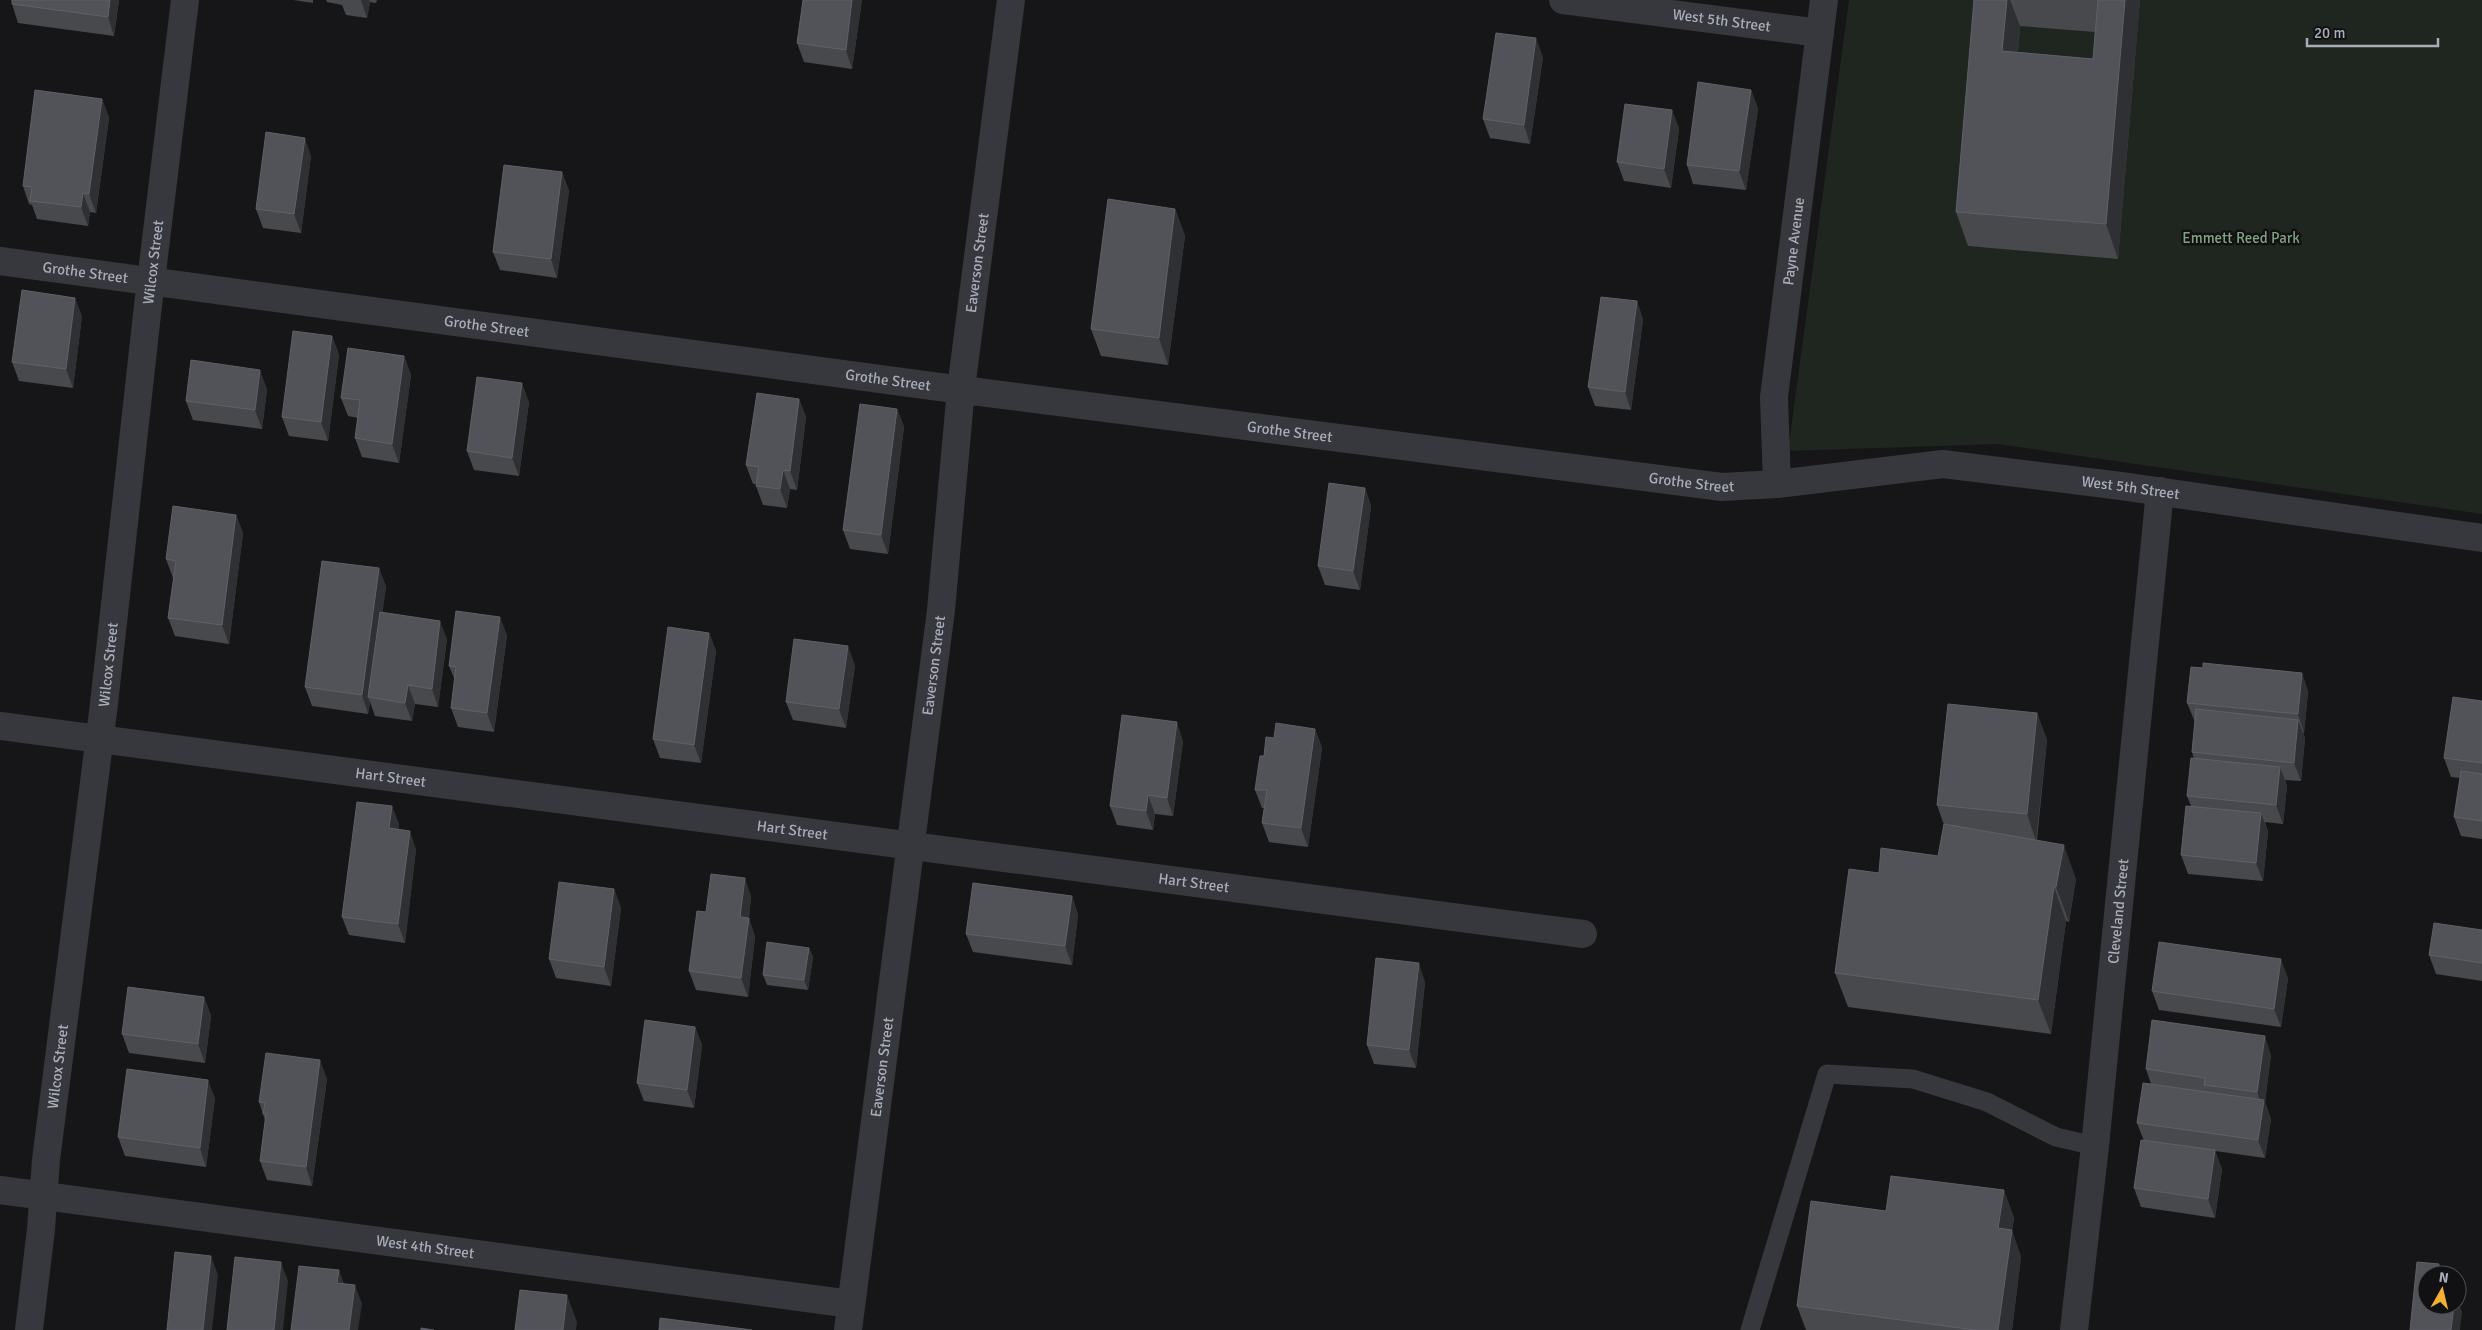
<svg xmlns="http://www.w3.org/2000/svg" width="2482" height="1330" viewBox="0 0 2482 1330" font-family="Signika,sans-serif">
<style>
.green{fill:#1e261f}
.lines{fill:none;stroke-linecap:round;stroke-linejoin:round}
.lane{stroke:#37383d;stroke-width:19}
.street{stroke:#37383d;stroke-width:28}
.wall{fill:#47494d;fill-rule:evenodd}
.shaded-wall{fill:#2f3033}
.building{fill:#525359;stroke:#5f6168}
.labels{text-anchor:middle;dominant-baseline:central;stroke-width:5;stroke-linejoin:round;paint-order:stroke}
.street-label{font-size:15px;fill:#a8adb8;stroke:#111113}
.park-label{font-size:15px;fill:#7fa381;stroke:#111113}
</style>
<rect width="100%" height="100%" fill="#161618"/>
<polygon class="green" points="1849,0 2482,0 2482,514 1998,444 1788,451"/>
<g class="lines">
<polyline class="lane" points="1750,1330 1827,1074 1913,1079 1987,1102 2056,1137 2095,1146"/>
<g class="street">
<path id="s1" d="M 1563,0 L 1820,33"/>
<path id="s2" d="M 0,261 L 932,386 L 1722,487 L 1777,484 L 1943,464 L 2121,486 L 2482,538"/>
<path id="s3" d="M 1777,484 L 1774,397 L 1824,0"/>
<path id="s4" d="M 0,726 L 1583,934"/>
<path id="s5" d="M 0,1190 L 851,1304"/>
<path id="s6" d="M 29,1330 L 41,1229 L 46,1160 L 104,704 L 147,314 L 185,0"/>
<path id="s7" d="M 848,1330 L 941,610 L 961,389 L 1011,0"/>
<path id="s8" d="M 2074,1330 L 2095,1146 L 2160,491"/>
</g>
</g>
<g class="wall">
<polygon points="119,0 114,36 18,23 12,4"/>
<polygon points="293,0 313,0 313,3"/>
<polygon points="326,0 377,0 376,3 370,2 367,18 346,15 342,5 327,2"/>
<polygon points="862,0 852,69 804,62 797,43"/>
<path d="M 1974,0 L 2140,0 L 2118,259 L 1968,246 L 1956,212 ZM 2020,26 L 2095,32 L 2093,59 L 2018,52 Z"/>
<polygon points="1543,57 1530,144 1490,138 1483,119"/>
<polygon points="1751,90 1758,109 1746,190 1693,184 1687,165"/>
<polygon points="102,99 109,118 96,213 90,212 88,226 37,219 32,205 29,204 23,186"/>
<polygon points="1672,110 1679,129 1671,188 1624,181 1617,162"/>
<polygon points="311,156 301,233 263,228 256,209"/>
<polygon points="562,172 569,191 557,278 500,270 493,252"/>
<polygon points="1175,209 1185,236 1168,365 1101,356 1091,329"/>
<polygon points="1637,301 1643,320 1631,410 1595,406 1588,387"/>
<polygon points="82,316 73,388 19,381 12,362"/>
<polygon points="332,336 339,355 328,441 289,436 282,417"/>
<polygon points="404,356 411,375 399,463 362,457 355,438 358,418 348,416 341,398"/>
<polygon points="267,389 262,429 193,420 186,401"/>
<polygon points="799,399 806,417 797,490 790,489 787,508 763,505 756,486 757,484 753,484 746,465"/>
<polygon points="529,402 519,476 474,470 467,451"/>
<polygon points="897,409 904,427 888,554 850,549 843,530"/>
<polygon points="1365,488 1371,506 1360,590 1325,585 1318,566"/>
<polygon points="236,515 243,533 229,644 175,636 168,618 174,578 173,578 166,559"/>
<polygon points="379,568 386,587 382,612 447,639 438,707 415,704 412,721 375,716 370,702 368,714 312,706 305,687"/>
<polygon points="709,633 716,651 701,763 660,758 653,739"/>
<polygon points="507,635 494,732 458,727 451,708 455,680 449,666"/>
<polygon points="855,665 846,728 793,720 786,702"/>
<polygon points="2302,673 2308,692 2304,733 2303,733 2305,738 2301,781 2285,780 2287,786 2283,824 2265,822 2268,832 2263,881 2188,874 2181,855 2191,806 2187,796 2194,759 2192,752 2195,722 2187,703"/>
<polygon points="2482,701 2482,839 2461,836 2454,817 2460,778 2451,777 2444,758"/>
<polygon points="2037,713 2047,740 2037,840 2076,879 2069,922 2066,921 2051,1034 1848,1007 1835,973 1879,873 1938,856 1944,825 1937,805"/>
<polygon points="1315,729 1322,748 1308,847 1269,842 1262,823 1264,808 1262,808 1255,790 1264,756 1274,738"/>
<polygon points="1183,741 1173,816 1155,814 1153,830 1117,825 1110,806"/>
<polygon points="392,806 399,825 398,829 416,849 405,943 349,935 342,917"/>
<polygon points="614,889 621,908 611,986 556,978 549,959"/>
<polygon points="751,896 749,918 755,937 748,997 696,990 689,971 706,912"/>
<polygon points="1072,896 1078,915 1072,965 973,952 966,934"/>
<polygon points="2482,930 2482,981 2436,974 2429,955"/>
<polygon points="809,948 813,957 808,990 767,985 763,975"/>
<polygon points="2288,978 2281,1027 2159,1010 2152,991"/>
<polygon points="1425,982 1416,1068 1374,1064 1367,1045"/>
<polygon points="204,997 211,1016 205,1063 129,1053 122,1034"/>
<polygon points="695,1027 702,1045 694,1108 644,1101 637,1083"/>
<polygon points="2271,1055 2265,1102 2271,1119 2265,1158 2215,1151 2222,1169 2215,1218 2141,1207 2134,1188 2144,1141 2137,1123 2151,1084 2146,1069"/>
<polygon points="327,1079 312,1186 267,1180 260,1161 265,1120 259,1102"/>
<polygon points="215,1098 206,1167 125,1156 118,1137"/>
<polygon points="1886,1211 2014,1217 2012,1231 2021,1257 2012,1330 1806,1330 1797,1306"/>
</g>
<g class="shaded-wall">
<polygon points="110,0 119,0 114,36 108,17"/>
<polygon points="361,0 369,0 370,2 367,18"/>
<polygon points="852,0 862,0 852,69 846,50"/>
<polygon points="2007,0 2010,0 2020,26 2015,85 2002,51"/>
<polygon points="2125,0 2140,0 2118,259 2106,224"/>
<polygon points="1536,38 1543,57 1530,144 1524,125"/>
<polygon points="1751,90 1758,109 1746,190 1739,171"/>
<polygon points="102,99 109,118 96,213 89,194"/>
<polygon points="1672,110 1679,129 1671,188 1664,169"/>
<polygon points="305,138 311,156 301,233 294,214"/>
<polygon points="562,172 569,191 557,278 551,259"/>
<polygon points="83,193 90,212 88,226 81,207"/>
<polygon points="1175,209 1185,236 1168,365 1159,338"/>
<polygon points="75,298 82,316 73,388 66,369"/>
<polygon points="1637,301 1643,320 1631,410 1625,392"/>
<polygon points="332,336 339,355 328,441 321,422"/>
<polygon points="404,356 411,375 399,463 392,444"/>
<polygon points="260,370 267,389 262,429 255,410"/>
<polygon points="522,383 529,402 519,476 512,458"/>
<polygon points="799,399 806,417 797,490 790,471"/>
<polygon points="897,409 904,427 888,554 881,535"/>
<polygon points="783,470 790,489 787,508 780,489"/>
<polygon points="1365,488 1371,506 1360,590 1353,571"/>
<polygon points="236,515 243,533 229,644 222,625"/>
<polygon points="379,568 386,587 371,698 368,697 370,702 368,714 362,695"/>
<polygon points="500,617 507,635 494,732 487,713"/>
<polygon points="440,621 447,639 438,707 432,689"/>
<polygon points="709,633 716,651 701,763 694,745"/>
<polygon points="848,646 855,665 846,728 839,709"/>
<polygon points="2302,673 2308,692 2304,733 2298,714"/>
<polygon points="408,685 415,704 412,721 405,703"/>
<polygon points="2037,713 2047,740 2036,841 2027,814"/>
<polygon points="2298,720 2305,738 2301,781 2294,763"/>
<polygon points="1177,722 1183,741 1173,816 1167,798"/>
<polygon points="1315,729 1322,748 1308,847 1301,828"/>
<polygon points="2280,767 2287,786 2283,824 2276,805"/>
<polygon points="1148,795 1155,814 1153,830 1146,811"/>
<polygon points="392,806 399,825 396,847 389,828"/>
<polygon points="2261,813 2268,832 2263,881 2256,863"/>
<polygon points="410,831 416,849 405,943 398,924"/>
<polygon points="2064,845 2076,879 2069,922 2056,887"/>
<polygon points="745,878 751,896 749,918 755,937 748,997 741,978 740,917"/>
<polygon points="2054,887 2066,921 2051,1034 2038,1000"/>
<polygon points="614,889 621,908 611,986 604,967"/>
<polygon points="1072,896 1078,915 1072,965 1065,946"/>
<polygon points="809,948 813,957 808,990 804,980"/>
<polygon points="2281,959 2288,978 2281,1027 2274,1009"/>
<polygon points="1419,963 1425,982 1416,1068 1409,1050"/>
<polygon points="204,997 211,1016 205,1063 198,1044"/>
<polygon points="695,1027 702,1045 694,1108 687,1090"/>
<polygon points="2265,1036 2271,1055 2265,1102 2271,1119 2265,1158 2258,1140 2263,1109 2257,1092"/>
<polygon points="320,1060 327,1079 312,1186 306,1167"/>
<polygon points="208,1080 215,1098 206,1167 200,1148"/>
<polygon points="2215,1150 2222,1169 2215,1218 2208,1199"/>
<polygon points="2004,1190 2014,1217 2012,1231 2021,1257 2012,1330 1998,1330 1998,1228"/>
<polygon points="211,1256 218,1275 212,1330 203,1330"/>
<polygon points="281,1262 288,1281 283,1330 274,1330"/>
<polygon points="2439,1264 2443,1275 2438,1275"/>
<polygon points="339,1270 346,1289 337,1283"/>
<polygon points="355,1285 362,1304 358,1330 349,1330"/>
<polygon points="567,1295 577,1322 576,1330 563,1330"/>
<polygon points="2457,1298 2462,1312 2460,1330 2451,1330 2454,1305 2457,1305"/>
</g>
<g class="building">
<polygon points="12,0 110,0 108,17 12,4"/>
<polygon points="803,0 852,0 846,50 797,43"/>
<polygon points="1974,0 2007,0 2002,51 2093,59 2098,0 2125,0 2106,224 1956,212"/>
<polygon points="1496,33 1536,38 1524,125 1483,119"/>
<polygon points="1698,82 1751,90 1739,171 1687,165"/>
<polygon points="35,90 102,99 89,194 83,193 81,207 30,201 32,187 23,186"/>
<polygon points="1625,104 1672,110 1664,169 1617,162"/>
<polygon points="266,132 305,138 294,214 256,209"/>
<polygon points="504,165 562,172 551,259 493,252"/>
<polygon points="1108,199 1175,209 1159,338 1091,329"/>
<polygon points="22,290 75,298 66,369 12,362"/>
<polygon points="1601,297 1637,301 1625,392 1588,387"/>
<polygon points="293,331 332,336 321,422 282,417"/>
<polygon points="348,348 404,356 392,444 355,438 360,400 341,398"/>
<polygon points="191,360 260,370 255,410 186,401"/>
<polygon points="477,377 522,383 512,458 467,451"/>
<polygon points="757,393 799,399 790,471 783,470 780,489 756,486 759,467 746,465"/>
<polygon points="860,404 897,409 881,535 843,530"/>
<polygon points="1329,483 1365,488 1353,571 1318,566"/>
<polygon points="173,506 236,515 222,625 168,618 176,561 166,559"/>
<polygon points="322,561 379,568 362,695 305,687"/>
<polygon points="456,611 500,617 487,713 451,708 456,667 449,666"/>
<polygon points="380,612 440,621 432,689 408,685 405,703 368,697"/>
<polygon points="668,627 709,633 694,745 653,739"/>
<polygon points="794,639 848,646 839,709 786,702"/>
<polygon points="2203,663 2302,673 2298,714 2187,703 2191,667 2203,668"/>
<polygon points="2453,697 2482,701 2482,763 2444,758"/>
<polygon points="1948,704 2037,713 2027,814 1937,805"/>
<polygon points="2196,709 2298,720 2294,763 2192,752"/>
<polygon points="1122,715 1177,722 1167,798 1148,795 1146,811 1110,806"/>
<polygon points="1276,723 1315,729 1301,828 1262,823 1267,790 1255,790 1260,756 1264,756 1266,737 1274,738"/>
<polygon points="2191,758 2280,767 2276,805 2187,796"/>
<polygon points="2461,771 2482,774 2482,821 2454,817"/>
<polygon points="357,802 392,806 389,828 410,831 398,924 342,917"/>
<polygon points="2186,806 2261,813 2256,863 2181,855"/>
<polygon points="1944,824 2064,845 2056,887 2054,887 2038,1000 1835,973 1849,869 1879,873 1881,848 1938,856"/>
<polygon points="711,874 745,878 740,917 749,918 741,978 689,971 697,911 706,912"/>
<polygon points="559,882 614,889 604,967 549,959"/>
<polygon points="973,883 1072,896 1065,946 966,934"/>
<polygon points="2434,923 2482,930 2482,963 2429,955"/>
<polygon points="767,942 809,948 804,980 763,975"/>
<polygon points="2159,942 2281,959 2274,1009 2152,991"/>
<polygon points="1376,958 1419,963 1409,1050 1367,1045"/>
<polygon points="128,987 204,997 198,1044 122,1034"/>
<polygon points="645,1020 695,1027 687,1090 637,1083"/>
<polygon points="2152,1020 2265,1036 2257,1092 2204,1085 2205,1078 2146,1069"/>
<polygon points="266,1053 320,1060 306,1167 260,1161 266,1114 263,1114 265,1103 259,1102"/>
<polygon points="127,1069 208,1080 200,1148 118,1137"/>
<polygon points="2143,1083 2264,1100 2258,1140 2137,1123"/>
<polygon points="2141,1140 2215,1150 2208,1199 2134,1188"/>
<polygon points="1891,1176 2004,1190 1998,1228 2012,1230 1998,1330 1975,1330 1797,1306 1811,1201 1886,1211"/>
<polygon points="175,1252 211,1256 203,1330 167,1330"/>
<polygon points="235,1257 281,1262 274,1330 227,1330"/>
<polygon points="2417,1262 2439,1264 2438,1275 2427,1275 2427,1305 2454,1305 2451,1330 2410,1330"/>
<polygon points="299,1266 339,1270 337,1283 355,1285 349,1330 291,1330"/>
<polygon points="520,1290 567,1295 563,1330 515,1330"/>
<polygon points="660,1318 752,1330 659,1330"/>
<polygon points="421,1328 434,1330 421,1330"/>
</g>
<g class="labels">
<g class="street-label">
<text stroke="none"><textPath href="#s1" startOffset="160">West 5th Street</textPath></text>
<text stroke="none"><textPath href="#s3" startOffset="244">Payne Avenue</textPath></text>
<text stroke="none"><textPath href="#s6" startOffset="1075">Wilcox Street</textPath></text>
<text stroke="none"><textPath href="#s7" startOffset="1075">Eaverson Street</textPath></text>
<text stroke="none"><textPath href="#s2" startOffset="86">Grothe Street</textPath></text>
<text stroke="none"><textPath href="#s2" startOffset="491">Grothe Street</textPath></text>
<text stroke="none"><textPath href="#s2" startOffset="896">Grothe Street</textPath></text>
<text stroke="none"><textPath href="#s2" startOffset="1301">Grothe Street</textPath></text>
<text stroke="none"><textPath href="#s2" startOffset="1706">Grothe Street</textPath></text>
<text stroke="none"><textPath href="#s2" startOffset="2148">West 5th Street</textPath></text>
<text stroke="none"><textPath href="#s6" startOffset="670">Wilcox Street</textPath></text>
<text stroke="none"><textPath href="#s7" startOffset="670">Eaverson Street</textPath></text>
<text stroke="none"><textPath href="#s4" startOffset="394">Hart Street</textPath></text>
<text stroke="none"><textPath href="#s4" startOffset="799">Hart Street</textPath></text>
<text stroke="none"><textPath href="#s4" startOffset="1204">Hart Street</textPath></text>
<text stroke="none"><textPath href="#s8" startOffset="421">Cleveland Street</textPath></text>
<text stroke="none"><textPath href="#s6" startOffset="265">Wilcox Street</textPath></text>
<text stroke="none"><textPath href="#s7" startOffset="265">Eaverson Street</textPath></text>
<text stroke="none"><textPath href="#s5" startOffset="429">West 4th Street</textPath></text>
</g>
<g class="park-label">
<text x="2241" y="238">Emmett Reed Park</text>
</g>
</g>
<g transform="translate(2442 1290) rotate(8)"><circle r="24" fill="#111113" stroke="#4d4f55"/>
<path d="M0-4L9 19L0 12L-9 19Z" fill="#f2b134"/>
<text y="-8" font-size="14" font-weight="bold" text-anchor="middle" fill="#a8adb8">N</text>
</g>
<path d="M2307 38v8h131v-8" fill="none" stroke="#a8adb8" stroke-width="2.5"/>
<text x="2314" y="38" font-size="15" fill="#a8adb8" stroke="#111113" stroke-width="4" paint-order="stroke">20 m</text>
</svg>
